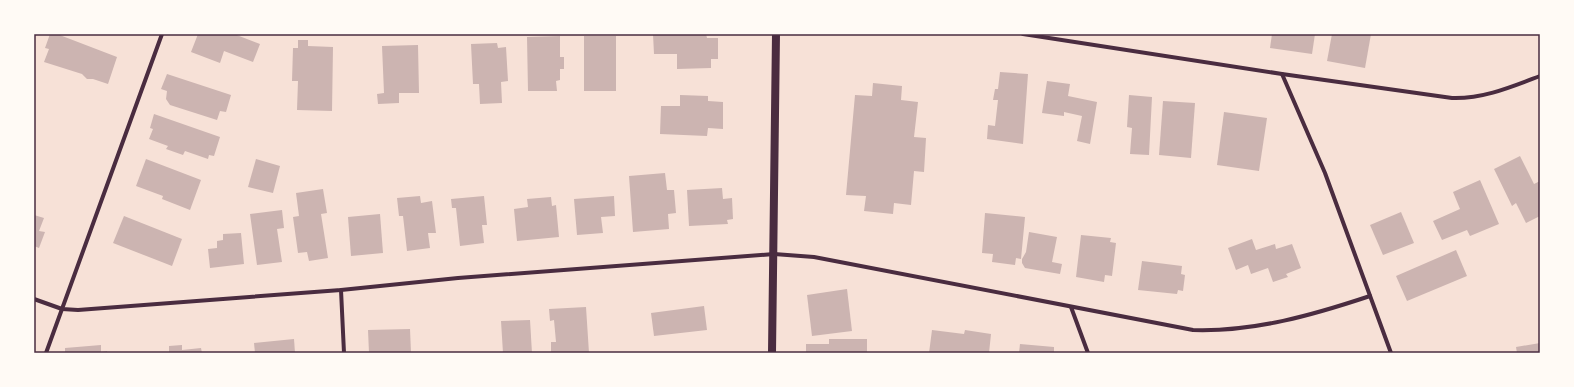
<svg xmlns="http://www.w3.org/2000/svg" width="1574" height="387" viewBox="0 0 1574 387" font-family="Spectral,serif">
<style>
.building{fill:#ccb4b1}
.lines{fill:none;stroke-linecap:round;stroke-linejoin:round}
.minor{stroke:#4a2c40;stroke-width:4}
.secondary{stroke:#4a2c40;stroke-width:8}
.neatline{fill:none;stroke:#4a2c40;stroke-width:1.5}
</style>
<rect width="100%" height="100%" fill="#f7e1d7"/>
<g class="building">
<polygon points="50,34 57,34 117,57 108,84 93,79 87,79 82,74 44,62 49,49 45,48"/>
<polygon points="198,34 234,34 260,44 253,62 224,51 220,63 191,52"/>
<polygon points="653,34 706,34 707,38 718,38 718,59 711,59 711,68 677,69 677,54 654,54"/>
<polygon points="1272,34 1315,34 1312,54 1270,48"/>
<polygon points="1332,34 1371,34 1365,68 1327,61"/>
<polygon points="560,36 560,57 564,57 564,69 560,69 560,80 556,81 557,91 528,91 527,37"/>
<rect x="584" y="36" width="32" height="55"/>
<polygon points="298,40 308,40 308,46 333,47 332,111 297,110 298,81 292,81 293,48 298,48"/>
<polygon points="497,43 498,48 506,47 508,81 501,82 502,103 480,104 479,84 473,84 471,44"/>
<polygon points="418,45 419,93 399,93 399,103 378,104 377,94 384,93 382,46"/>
<polygon points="1000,72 1028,74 1023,144 987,139 988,125 995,126 998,100 993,100 995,89 998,89"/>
<polygon points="167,74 231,95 226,112 220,111 217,120 170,105 166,99 167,91 161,89"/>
<polygon points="1047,81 1070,84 1068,96 1097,102 1090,144 1077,141 1082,116 1064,112 1064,116 1042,113"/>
<polygon points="873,83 902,86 901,100 918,102 914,137 926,138 924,172 914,171 911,205 894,203 893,214 864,211 866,196 846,195 855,95 872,96"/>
<polygon points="680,95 708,96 708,101 723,102 723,129 708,128 707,136 660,134 661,106 680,106"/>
<polygon points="1129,95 1152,97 1149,155 1130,154 1132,128 1127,127"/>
<polygon points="1163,101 1195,103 1191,158 1159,155"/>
<polygon points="1224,112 1267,118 1259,171 1217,165"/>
<polygon points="154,114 220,137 214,156 209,155 208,159 185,151 183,155 166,149 168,146 149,139 153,129 150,128"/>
<polygon points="1520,156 1534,184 1540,181 1540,216 1526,223 1516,203 1512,206 1494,169"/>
<polygon points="146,159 201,180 190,210 162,199 163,196 136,186"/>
<polygon points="256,159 280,166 273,193 248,187"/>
<polygon points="665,173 667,190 674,190 676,213 668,214 669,229 633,232 629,176"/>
<polygon points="1480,180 1499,224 1470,236 1467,230 1442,240 1433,221 1460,209 1453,192"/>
<polygon points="722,188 723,199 732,198 733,219 727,220 728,224 689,226 687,190"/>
<polygon points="323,189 327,213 321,214 328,258 309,261 307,252 298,253 293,217 299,216 296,193"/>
<polygon points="420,196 421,203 432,201 436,233 428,233 430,248 407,251 403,216 399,216 397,198"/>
<polygon points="484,196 487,225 482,225 484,243 460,246 456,208 452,208 451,199"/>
<polygon points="614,196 615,216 601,217 603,233 577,235 574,199"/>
<polygon points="551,197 552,206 556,205 559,237 517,241 514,209 528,207 527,199"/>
<polygon points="282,210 284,228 277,229 282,262 257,265 250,214"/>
<polygon points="1401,212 1414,243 1383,255 1370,225"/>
<polygon points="985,213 1025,217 1021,259 1016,258 1015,265 992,262 993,254 982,253"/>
<polygon points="380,214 383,253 351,256 348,217"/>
<polygon points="34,215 44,218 39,231 45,232 39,248 34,246"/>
<polygon points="124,216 182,239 172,266 113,243"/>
<polygon points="1029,232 1057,237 1052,262 1062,264 1060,274 1025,268 1022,263 1022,259 1026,252"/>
<polygon points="241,233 244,264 210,268 208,249 217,248 217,241 223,240 223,234"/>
<polygon points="1081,235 1111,238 1110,242 1116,243 1112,276 1105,275 1104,282 1076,277"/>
<polygon points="1252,239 1256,250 1275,244 1276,249 1292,244 1301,268 1286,274 1288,277 1273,282 1268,268 1251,274 1248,265 1236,270 1228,248"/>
<polygon points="1456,250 1467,276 1407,301 1396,276"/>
<polygon points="1142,261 1182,266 1181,274 1185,275 1183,291 1178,290 1177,294 1138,290"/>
<polygon points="847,289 852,331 812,336 807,295"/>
<polygon points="704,306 707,330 654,336 651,313"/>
<polygon points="586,307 589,353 551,353 551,342 556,342 554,320 550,321 549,309"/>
<polygon points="530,320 532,353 503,353 501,321"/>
<polygon points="410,329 411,353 369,353 368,330"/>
<polygon points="932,330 964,334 965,330 991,334 989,353 929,353"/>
<polygon points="294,339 295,353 255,353 254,343"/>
<polygon points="829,339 867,339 867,353 806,353 806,344 829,344"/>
<polygon points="1540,343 1540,353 1517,353 1516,347"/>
<polygon points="1020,344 1054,347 1054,353 1019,353"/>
<polygon points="101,345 101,352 107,351 107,353 65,353 65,348"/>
<polygon points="182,345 182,350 201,348 202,353 169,353 169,346"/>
</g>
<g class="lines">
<g class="minor">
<path d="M 1023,34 L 1282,74 L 1452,98 C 1483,99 1511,87 1540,76"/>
<polyline points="1282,74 1325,173 1391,353"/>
<polyline points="341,290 344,353"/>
<path d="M 34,299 L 62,309 L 78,310 L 341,290 L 458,278 L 774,254 L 814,257 L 1193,330 C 1254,332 1313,315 1370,296"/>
<polyline points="1071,307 1088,353"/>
<polyline points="46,353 162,34"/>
</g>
<polyline class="secondary" points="772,353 776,34"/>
</g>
<rect width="1574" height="387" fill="none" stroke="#fffaf5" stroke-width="70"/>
<rect x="35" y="35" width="1504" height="317" class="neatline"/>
</svg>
